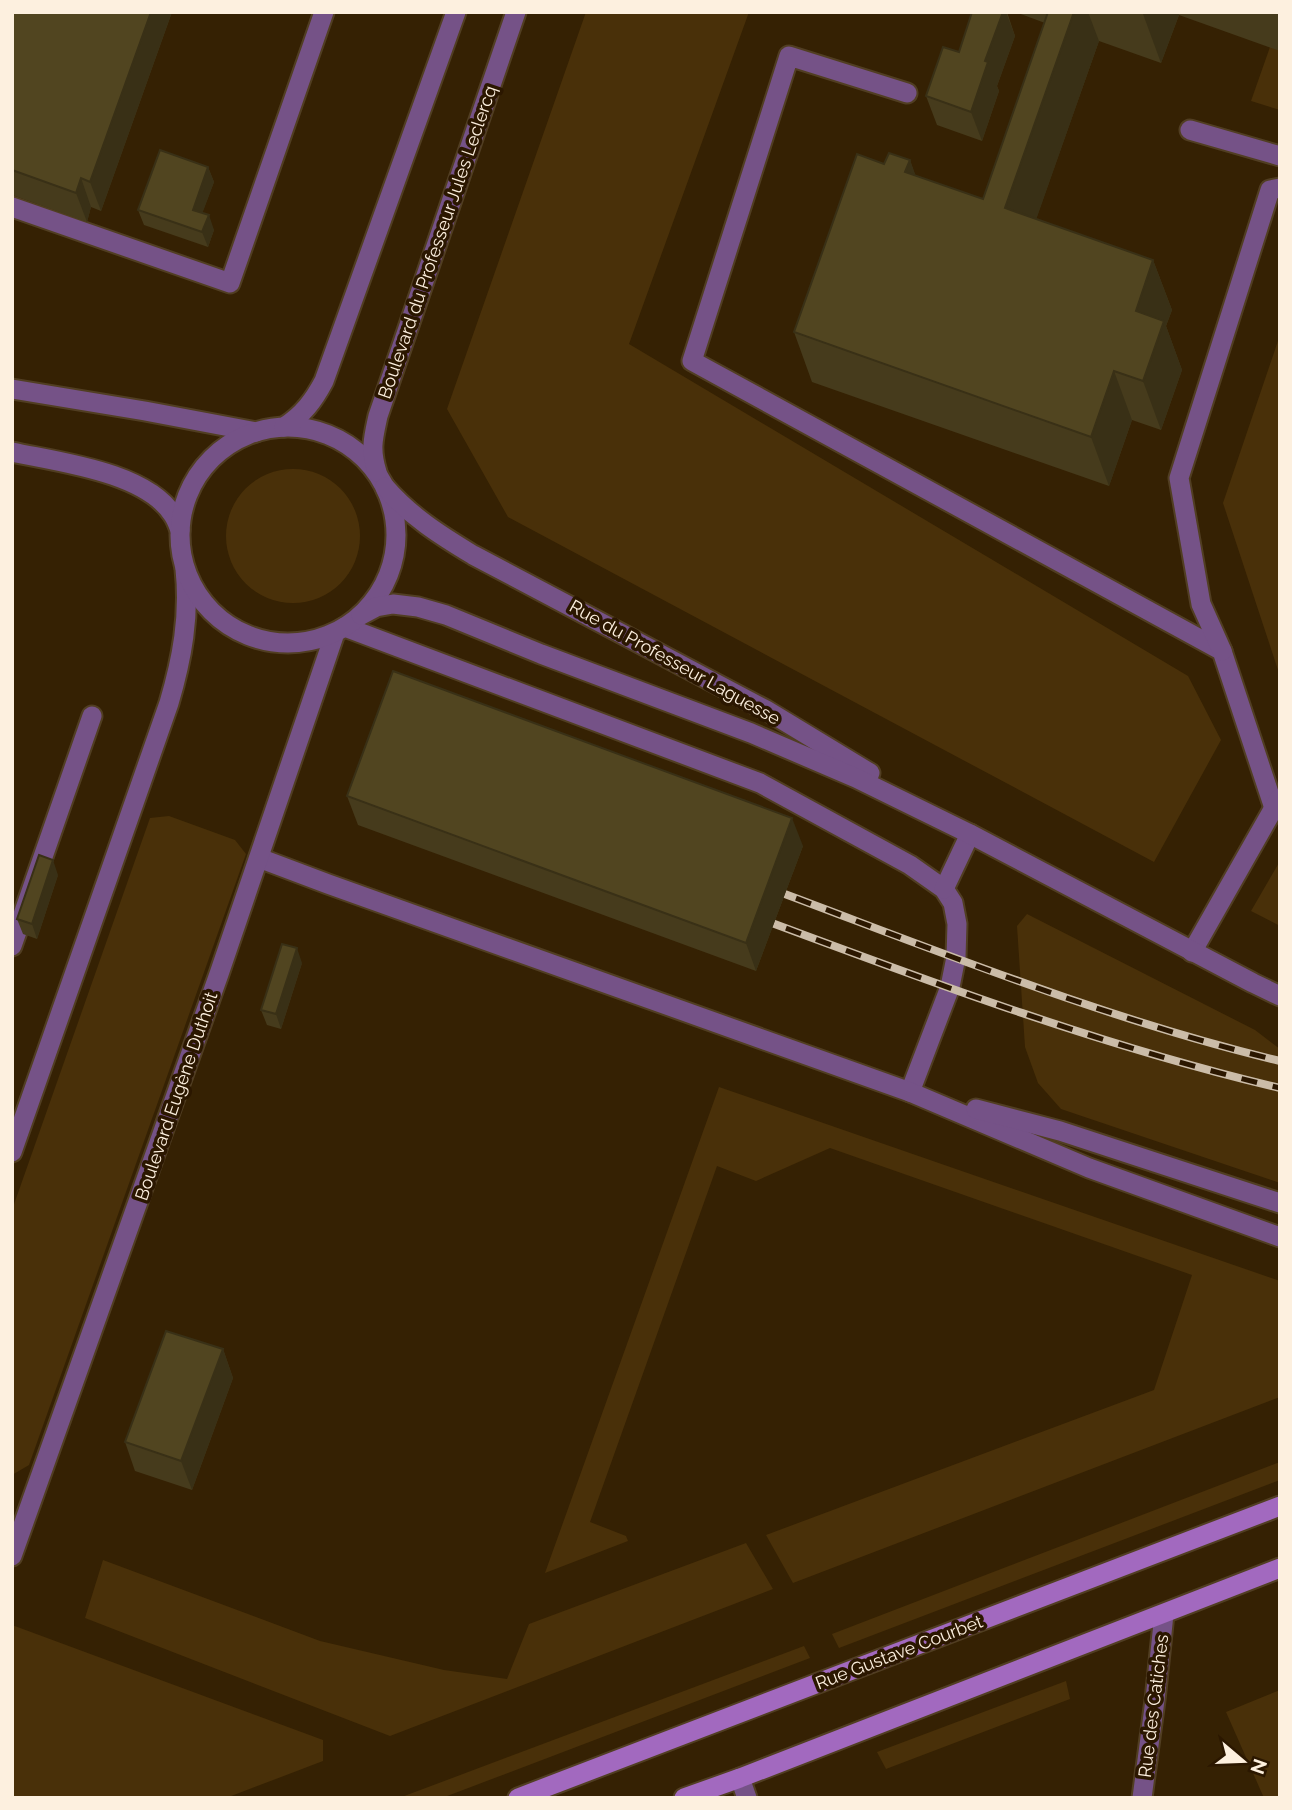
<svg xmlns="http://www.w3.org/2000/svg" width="1292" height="1810" viewBox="0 0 1292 1810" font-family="Raleway,sans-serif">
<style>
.green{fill:#493009}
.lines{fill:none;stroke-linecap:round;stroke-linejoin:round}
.service-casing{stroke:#513e22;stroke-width:23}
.pedestrian-casing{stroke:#513e22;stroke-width:23}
.minor-casing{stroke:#513e22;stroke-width:23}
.tertiary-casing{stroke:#513e22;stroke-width:23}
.secondary-casing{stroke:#513e22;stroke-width:23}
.service{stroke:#755287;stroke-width:19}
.pedestrian{stroke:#755287;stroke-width:19}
.minor{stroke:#755287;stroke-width:19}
.tertiary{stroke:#755287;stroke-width:19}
.secondary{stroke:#a269bf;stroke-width:19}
.rail-casing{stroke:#cbbca8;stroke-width:8}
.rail{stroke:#2b1700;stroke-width:5;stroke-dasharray:16;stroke-linecap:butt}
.wall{fill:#463b1c}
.shaded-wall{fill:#393016}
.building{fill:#514520;stroke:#393016;stroke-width:2}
.labels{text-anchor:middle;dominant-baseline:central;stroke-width:7;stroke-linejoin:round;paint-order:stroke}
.street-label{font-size:18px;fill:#fdf0df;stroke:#2b1700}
</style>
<rect width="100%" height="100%" fill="#352103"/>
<g class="green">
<polygon points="586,12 749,12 629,344 1188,676 1221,740 1154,862 508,517 447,409"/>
<polygon points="1270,47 1280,50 1280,110 1251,101"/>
<polygon points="1280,335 1280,676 1223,503"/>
<circle cx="293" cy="536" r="67"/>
<polygon points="169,816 235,840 246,854 29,1465 12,1475 12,1210 150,818"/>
<polygon points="1280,861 1280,926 1251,911"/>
<polygon points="1027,914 1255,1030 1280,1049 1280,1183 1061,1109 1038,1083 1025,1047 1017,926"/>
<polygon points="719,1087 1280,1281 1280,1397 793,1583 766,1535 1154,1390 1192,1275 830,1148 756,1181 717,1166 590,1522 626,1536 628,1541 545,1573"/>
<polygon points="1280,1462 1280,1480 839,1648 832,1634"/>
<polygon points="746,1543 773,1589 390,1736 85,1618 103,1560 320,1641 444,1670 507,1679 529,1624"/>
<polygon points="12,1625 323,1740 323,1761 226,1798 12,1798"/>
<polygon points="804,1646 810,1658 442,1798 399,1798"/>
<polygon points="1066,1681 1070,1699 886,1769 877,1752"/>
<polygon points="1280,1690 1280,1798 1264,1798 1226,1712"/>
</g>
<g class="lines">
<g class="service-casing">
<g id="service">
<polyline points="907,93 789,56 692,361 1222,651 1274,808"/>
<polyline points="1190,130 1280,156"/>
<polyline points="12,207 230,283 324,12"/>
<polyline points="345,627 760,783 910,865 944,889 953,903 957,924 956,957 950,987 910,1092"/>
<polyline points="1222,651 1201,604 1179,478 1270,190 1280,188"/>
<polyline points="259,858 328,884 910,1092 1089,1168 1280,1237"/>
<polyline points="944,889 970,834"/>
<polyline points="1192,952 1279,799"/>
<polyline points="976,1109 1060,1131 1280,1203"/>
</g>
</g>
<g class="pedestrian-casing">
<polyline id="pedestrian" points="12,946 92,716"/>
</g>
<g class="minor-casing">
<g id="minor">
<polyline points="12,389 145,411 256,432"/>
<path d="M 12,452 C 58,462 146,472 173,515 C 176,519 178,525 180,530"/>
<path d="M 12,1152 L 169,703 C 182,659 190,616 185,569"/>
<polyline points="12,1556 219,974 335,633"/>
<polyline points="740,1778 747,1798"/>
<polyline points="1142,1798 1155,1700 1164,1614"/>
</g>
</g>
<g class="tertiary-casing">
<g id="tertiary">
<circle cx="288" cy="535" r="108"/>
<path d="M 284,427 C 303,415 314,400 324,381 L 456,12"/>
<path d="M 377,472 C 370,449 373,439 378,416 L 516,12"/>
<path d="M 385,487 C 410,516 440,535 473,555 L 766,710 L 870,773"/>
<polyline points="361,615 376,607 393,604 418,607 446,615 541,654 751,733 856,778 970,834 1253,983 1280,996"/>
</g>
</g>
<g class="secondary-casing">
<g id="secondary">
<polyline points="518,1798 1280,1506"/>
<polyline points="684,1798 740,1778 1280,1568"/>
</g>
</g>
<use href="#service" class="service"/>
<use href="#pedestrian" class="pedestrian"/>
<use href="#minor" class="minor"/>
<use href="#tertiary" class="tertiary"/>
<use href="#secondary" class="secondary"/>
<g class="rail-casing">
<g id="rail">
<path d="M 766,887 C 936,950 1104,1019 1280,1061"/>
<path d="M 756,917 C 928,981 1101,1046 1280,1088"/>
</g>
</g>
<use href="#rail" class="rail"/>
</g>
<g class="wall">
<polygon points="12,12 172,12 101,211 91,207 87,222 12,195"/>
<polygon points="972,12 1007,12 1015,36 997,86 999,91 982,141 937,125 926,96 959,52"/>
<polygon points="1015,12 1280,12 1280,51 1179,15 1161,63 1099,41 1036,219 1153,260 1172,310 1166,326 1182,370 1161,430 1132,420 1109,486 812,382 794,332 884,164 910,160 915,175 983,199 1045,23"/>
<polygon points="208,167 214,182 202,213 214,230 208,247 144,225 138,210"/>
<polygon points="347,796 803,846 756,971 358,825"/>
<polygon points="58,875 37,939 23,934 17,919"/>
<polygon points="302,963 281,1029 267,1025 261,1010"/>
<polygon points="223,1349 233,1378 192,1490 135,1471 125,1442"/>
</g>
<g class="shaded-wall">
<polygon points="151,12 172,12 101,211 90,182"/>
<polygon points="1003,12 1006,12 1015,36 997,86 999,91 982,141 971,112 985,61"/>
<polygon points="1074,12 1088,12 1099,41 1023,257 1005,208"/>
<polygon points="1144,12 1178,12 1179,15 1161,63 1143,14"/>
<polygon points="910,160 928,210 905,172"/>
<polygon points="208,167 214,182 198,225 193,210"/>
<polygon points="81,178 91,207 87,222 76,193"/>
<polygon points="209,215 214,230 208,247 202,232"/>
<polygon points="1153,260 1172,310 1166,326 1182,370 1161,430 1143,381 1136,311"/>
<polygon points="1114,371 1132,420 1109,486 1091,437"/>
<polygon points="792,818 803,846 756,971 746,943"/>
<polygon points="53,860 58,875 37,939 32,924"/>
<polygon points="297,948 302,963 281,1029 276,1014"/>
<polygon points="223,1349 233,1378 192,1490 181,1461"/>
</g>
<g class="building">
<polygon points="12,12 151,12 90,182 81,178 76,193 12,170"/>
<polygon points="972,12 1003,12 985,61 988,62 971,112 926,96 943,47 959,52"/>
<polygon points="1048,12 1074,12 1005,208 1153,260 1136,311 1164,321 1143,381 1114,371 1091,437 794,332 857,154 884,164 889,153 910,160 905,172 983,199"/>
<polygon points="160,150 208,167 193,210 209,215 202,232 138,210"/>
<polygon points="393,671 792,818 746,943 347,796"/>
<polygon points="39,855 53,860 32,924 17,919"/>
<polygon points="282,944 297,948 276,1014 261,1010"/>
<polygon points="166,1331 223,1349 181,1461 125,1442"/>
</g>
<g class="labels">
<g class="street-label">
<text transform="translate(437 242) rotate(-71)">Boulevard du Professeur Jules Leclercq</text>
<text transform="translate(675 662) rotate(29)">Rue du Professeur Laguesse</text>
<text transform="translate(176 1096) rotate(-71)">Boulevard Eugène Duthoit</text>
<text transform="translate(899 1652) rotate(-21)">Rue Gustave Courbet</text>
<text transform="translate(1153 1706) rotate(-83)">Rue des Catiches</text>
</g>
</g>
<rect width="1292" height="1810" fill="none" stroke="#fdf0df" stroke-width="28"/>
<g transform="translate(1243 1761) rotate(109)" stroke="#2b1700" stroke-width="5" paint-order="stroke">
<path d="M0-5L12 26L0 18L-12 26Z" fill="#fdf0df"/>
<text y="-10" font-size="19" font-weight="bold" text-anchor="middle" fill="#fdf0df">N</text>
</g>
</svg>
